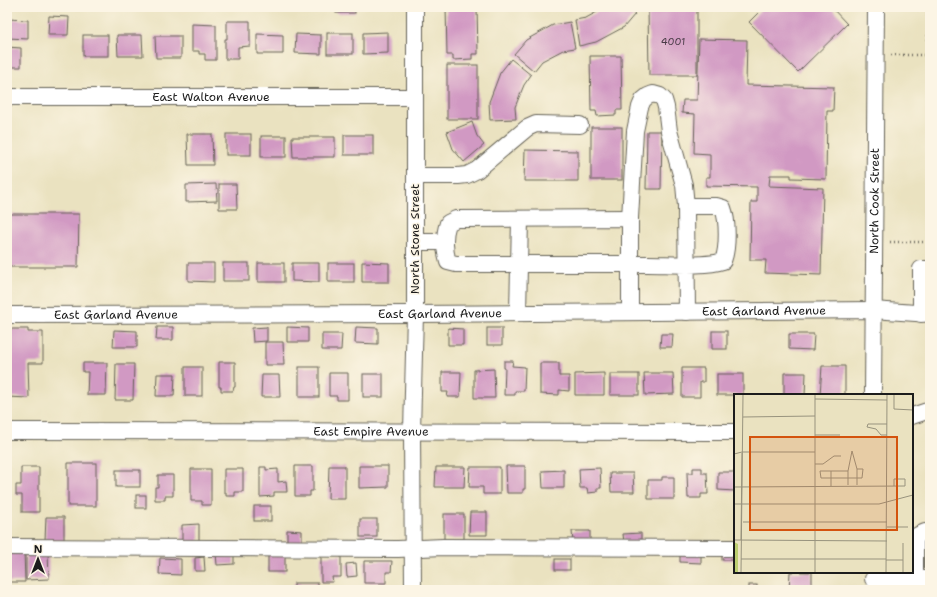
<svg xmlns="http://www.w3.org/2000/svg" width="937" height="597" viewBox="0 0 937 597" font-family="'Shantell Sans',sans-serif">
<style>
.building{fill:#d199c3}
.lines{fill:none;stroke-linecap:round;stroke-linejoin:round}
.minor-casing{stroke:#646155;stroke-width:18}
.path{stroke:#646155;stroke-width:2.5;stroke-dasharray:1 3;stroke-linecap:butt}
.minor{stroke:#fff;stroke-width:16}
.labels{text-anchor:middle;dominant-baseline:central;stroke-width:3;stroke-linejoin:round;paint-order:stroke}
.number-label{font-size:10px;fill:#493b46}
.street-label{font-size:12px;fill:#1c1c1c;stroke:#fcf5e5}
.inset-road{fill:none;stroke:#98937e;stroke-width:1}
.view{fill:#d4530e;fill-opacity:0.15;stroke:#d4530e;stroke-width:2}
.inset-edge{fill:none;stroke:#1c1c1c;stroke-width:2}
</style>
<rect width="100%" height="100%" fill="#fcf5e5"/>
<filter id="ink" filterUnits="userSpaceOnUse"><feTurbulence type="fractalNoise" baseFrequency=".025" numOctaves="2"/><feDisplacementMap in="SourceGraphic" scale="8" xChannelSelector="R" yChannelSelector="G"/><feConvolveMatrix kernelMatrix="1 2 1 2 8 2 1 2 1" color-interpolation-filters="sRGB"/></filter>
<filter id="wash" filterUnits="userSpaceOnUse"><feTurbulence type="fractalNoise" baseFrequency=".012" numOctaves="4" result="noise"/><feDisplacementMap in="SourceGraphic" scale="16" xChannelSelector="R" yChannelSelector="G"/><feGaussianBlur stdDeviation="0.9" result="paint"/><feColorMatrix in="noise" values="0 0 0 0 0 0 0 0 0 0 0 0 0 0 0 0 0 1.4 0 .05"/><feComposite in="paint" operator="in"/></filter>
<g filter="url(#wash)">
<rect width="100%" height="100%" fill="#eae2c0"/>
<g id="blocks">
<g class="building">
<rect x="336" y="7" width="19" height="6"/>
<polygon points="446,7 477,7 478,54 472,54 472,59 453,60 453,55 447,55"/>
<polygon points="606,7 627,7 635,14 624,27 596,42 579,46 575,20 586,18"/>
<polygon points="648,7 697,7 697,75 649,75"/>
<polygon points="764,7 831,7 847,24 798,72 749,22"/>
<polygon points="49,16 69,17 68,35 48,35"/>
<polygon points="7,19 28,20 28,39 7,38"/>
<polygon points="227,21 250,21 250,46 238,47 238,59 225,59 225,39 227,39"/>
<polygon points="570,22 575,48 563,50 542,61 534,71 514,54 526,40 553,25"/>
<polygon points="192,24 216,25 216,60 205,60 205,54 199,54 199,51 192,51"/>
<polygon points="388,32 388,53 363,54 363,33"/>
<rect x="327" y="33" width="26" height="21"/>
<polygon points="257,34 283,35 283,54 257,54"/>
<polygon points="296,34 321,35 321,54 295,53"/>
<rect x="83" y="35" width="25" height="21"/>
<polygon points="117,35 142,35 143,56 118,56"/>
<polygon points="155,36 181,36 181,58 156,58"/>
<polygon points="699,39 747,40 746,85 834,87 833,111 827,111 826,179 791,178 791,175 770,175 769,186 823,188 821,275 765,273 766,260 750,260 751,202 757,202 757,187 706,186 706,177 710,177 710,154 694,153 695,114 682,113 683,100 697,100"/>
<polygon points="7,47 21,48 21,67 7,67"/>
<polygon points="590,56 621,56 622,110 616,110 616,115 597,116 596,111 591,111"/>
<polygon points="511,59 531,75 524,85 515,107 516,119 490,120 489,102 500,73"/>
<rect x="447" y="65" width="31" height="54"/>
<polygon points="472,122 477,136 484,145 464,162 453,149 447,132"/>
<rect x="591" y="127" width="31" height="53"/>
<polygon points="647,131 662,131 661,189 646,189"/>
<polygon points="187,134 212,134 213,165 188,165"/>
<rect x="226" y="134" width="25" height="21"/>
<rect x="344" y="135" width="29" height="20"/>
<rect x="261" y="136" width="25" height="21"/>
<polygon points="292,137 335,137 335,157 293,157"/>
<polygon points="525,150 578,151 578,181 524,181"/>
<polygon points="216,184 217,201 186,202 186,185"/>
<polygon points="219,184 236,184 237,209 219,209"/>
<polygon points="7,214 79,214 78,267 7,267"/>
<polygon points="362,262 389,263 389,282 362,282"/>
<polygon points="188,263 214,263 214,282 188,281"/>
<rect x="223" y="263" width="26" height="18"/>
<rect x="258" y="263" width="26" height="19"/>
<polygon points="292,263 319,263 319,282 292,281"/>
<rect x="328" y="263" width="26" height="19"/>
<polygon points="157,327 173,327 173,340 156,340"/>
<polygon points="267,327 267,341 253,342 252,328"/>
<polygon points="287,327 308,328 308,342 287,342"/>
<polygon points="356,327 378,328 378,344 355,343"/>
<polygon points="448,328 463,329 463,345 448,345"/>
<rect x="487" y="328" width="15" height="17"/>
<polygon points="7,329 28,329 28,332 43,332 43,363 28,363 29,398 7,397"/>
<polygon points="114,330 137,331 137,347 113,347"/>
<rect x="712" y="331" width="15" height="18"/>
<polygon points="322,334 342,334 341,350 322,350"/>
<polygon points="661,334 673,334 672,347 660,347"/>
<polygon points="789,334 814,334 813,350 789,349"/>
<polygon points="265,342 283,342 284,365 265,365"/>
<polygon points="504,361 513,361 512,366 525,367 524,391 515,391 515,395 504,395 505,368 504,368"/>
<polygon points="219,362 235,362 235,387 234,387 233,391 221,391 221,387 219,387"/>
<polygon points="83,363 107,363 106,395 87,395 88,372 83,372"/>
<polygon points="540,363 559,363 559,376 569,376 569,391 559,390 559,395 540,394"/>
<polygon points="116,364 134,364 133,400 115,400"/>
<polygon points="822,366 845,366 845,395 820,395"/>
<rect x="185" y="367" width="17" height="29"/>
<rect x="299" y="367" width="20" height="30"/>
<polygon points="682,368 704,368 704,382 700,382 700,397 682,397"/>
<polygon points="494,369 495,398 474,398 474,370"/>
<polygon points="442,372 461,372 460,397 447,397 448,392 442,392"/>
<polygon points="329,373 348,373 348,400 337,400 337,396 329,396"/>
<polygon points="604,373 604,395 575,395 575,374"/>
<polygon points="644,373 673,373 674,394 645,395"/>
<polygon points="784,373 806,373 805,395 784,395"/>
<polygon points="157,374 175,374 174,396 156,396"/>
<rect x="363" y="374" width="20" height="23"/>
<rect x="610" y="374" width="29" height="21"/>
<rect x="717" y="374" width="26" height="21"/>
<polygon points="262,375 279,375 280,397 261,397"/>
<rect x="926" y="454" width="4" height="18"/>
<rect x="68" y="463" width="28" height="43"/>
<polygon points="295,466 313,466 313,491 310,491 310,496 295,496"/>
<polygon points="329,466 345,466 345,499 328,499"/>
<polygon points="359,466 388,466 388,487 359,488"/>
<polygon points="506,466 525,466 525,489 523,489 523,493 507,493"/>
<polygon points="21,467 39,467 39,512 22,512 22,495 16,495 16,485 21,485"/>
<polygon points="260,467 266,467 266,470 278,469 278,482 286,481 287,492 274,492 274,496 260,497"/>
<polygon points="436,467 465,467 464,487 435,487"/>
<polygon points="470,467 500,467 500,494 483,494 483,487 469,487"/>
<polygon points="600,468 601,488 597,488 597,492 588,493 587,488 580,488 579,469"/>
<polygon points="693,468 702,468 702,473 707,473 708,494 701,494 701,498 688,498 687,473 693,473"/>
<polygon points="191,469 211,469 211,505 202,505 202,501 191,501"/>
<polygon points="224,469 243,469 243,492 235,492 235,496 226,496 226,492 224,492"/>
<rect x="116" y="470" width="24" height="17"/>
<polygon points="564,470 564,488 543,488 542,471"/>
<polygon points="718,472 735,472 735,491 718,490"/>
<polygon points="610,473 633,473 634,492 611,492"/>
<polygon points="158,475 173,475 173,496 165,496 165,500 155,500 155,487 158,487"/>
<polygon points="662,477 674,477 674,499 648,499 648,480 662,480"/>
<rect x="136" y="495" width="10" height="13"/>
<rect x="254" y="506" width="17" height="15"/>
<polygon points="470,512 487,512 487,535 469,535"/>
<rect x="444" y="514" width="20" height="25"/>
<polygon points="46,517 64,517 64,541 45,540"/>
<rect x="360" y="519" width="17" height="18"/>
<polygon points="199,524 199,542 182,542 182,525"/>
<polygon points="287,530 302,531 302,543 287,543"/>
<polygon points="572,531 590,531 590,543 573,543"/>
<polygon points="641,533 641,543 624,543 623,534"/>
<polygon points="7,551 24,551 25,582 7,582"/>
<polygon points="48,552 49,579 26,580 26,553"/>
<rect x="722" y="552" width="13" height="8"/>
<polygon points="216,553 234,553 234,564 217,565"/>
<polygon points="680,553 701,553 701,563 680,562"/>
<rect x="268" y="554" width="17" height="18"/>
<polygon points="341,555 341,577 332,577 333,582 321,582 321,556"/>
<polygon points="204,557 205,571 195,571 195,558"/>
<polygon points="160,558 181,559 181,575 159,574"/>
<rect x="555" y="559" width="15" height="11"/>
<polygon points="364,561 392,561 391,572 386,572 386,583 364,583"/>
<polygon points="356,563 357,576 347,577 346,564"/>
<polygon points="790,572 812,572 812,590 789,590"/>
<rect x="294" y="583" width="24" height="7"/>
<rect x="749" y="585" width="8" height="5"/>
</g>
</g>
</g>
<g filter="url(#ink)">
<use href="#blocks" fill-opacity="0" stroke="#646155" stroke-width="1"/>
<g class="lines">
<g class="minor-casing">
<g id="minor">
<path id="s1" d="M 7,97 L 415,97"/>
<polyline points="415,176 458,176 467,175 477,170 527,128 536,124 580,125"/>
<polyline points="630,218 635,131 640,107 643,100 648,96 653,94 660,96 664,100 666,107 669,131 684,185 686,206"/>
<polyline points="415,242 445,242"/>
<path d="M 630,312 L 630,218 L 456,219 L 448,223 C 444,235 444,249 448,262 L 456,264 C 520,264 584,264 648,264 C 669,264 705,267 723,261 C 728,248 728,221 723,208 L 716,206 L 686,206 L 687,312"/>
<polyline points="518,313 520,219"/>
<polyline points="921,314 921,269 930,269"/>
<path id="s2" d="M 7,315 L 415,314 L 873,310 L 930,314"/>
<path id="s3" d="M 873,395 L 876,7"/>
<polyline points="912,416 930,410"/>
<path id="s4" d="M 7,431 L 735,432"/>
<polyline points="7,547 398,549 443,547 735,548"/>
<polyline points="873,579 930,579"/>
<polyline points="413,590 412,431 415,314 415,7"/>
<polyline points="915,590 915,540 918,535 925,532 930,532"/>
</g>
</g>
<g class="path">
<polyline points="927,7 928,55"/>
<polyline points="891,55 930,55"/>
<polyline points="890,242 930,242"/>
</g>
<use href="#minor" class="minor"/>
</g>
</g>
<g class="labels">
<g class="number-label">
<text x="673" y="41">4001</text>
</g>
<g class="street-label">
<text stroke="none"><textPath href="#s1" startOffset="204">East Walton Avenue</textPath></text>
<text stroke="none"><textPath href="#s3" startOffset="194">North Cook Street</textPath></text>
<text transform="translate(415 239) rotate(-90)">North Stone Street</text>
<text stroke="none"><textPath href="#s2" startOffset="757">East Garland Avenue</textPath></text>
<text stroke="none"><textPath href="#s2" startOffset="433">East Garland Avenue</textPath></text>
<text stroke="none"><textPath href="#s2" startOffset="109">East Garland Avenue</textPath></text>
<text stroke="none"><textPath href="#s4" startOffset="364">East Empire Avenue</textPath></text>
</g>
</g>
<g transform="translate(734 394)">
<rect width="179" height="179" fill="#eae2c0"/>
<path d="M 0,148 L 4,150 L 4,179 L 0,179 Z" fill="#bdce71"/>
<path class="inset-road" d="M 160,0 L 160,15 L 179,16M 81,5 L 153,6M 9,23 L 81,22M 81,41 L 106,41M 153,41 L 147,41 L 142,35 L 133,33 L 134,30 L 153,30M 0,60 L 8,58 L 81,58M 81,70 L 89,70 L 100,62 L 107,62M 114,77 L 118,57 L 123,75M 114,91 L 114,77 L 86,77 L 87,84 L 128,84 L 129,75 L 123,75 L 123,91M 97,92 L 97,77M 0,93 L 171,92 L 171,85 L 160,85 L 160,92M 0,110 L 145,110 L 179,101M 9,128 L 153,128M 153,133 L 174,133M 0,146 L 153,147M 7,146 L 8,59M 7,165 L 152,165M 152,166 L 169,166M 7,179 L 9,0M 81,179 L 81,0M 152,179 L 153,0M 169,179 L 169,149"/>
<path class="view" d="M 16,43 L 163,43 L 163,136 L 16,136 Z"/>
<rect width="179" height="179" class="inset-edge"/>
</g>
<rect width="937" height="597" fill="none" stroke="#fcf5e5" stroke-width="24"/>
<g transform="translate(38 559)" stroke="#fcf5e5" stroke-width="3" paint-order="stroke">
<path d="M0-3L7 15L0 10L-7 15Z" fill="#1c1c1c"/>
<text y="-6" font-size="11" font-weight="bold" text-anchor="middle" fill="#1c1c1c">N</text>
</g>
</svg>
